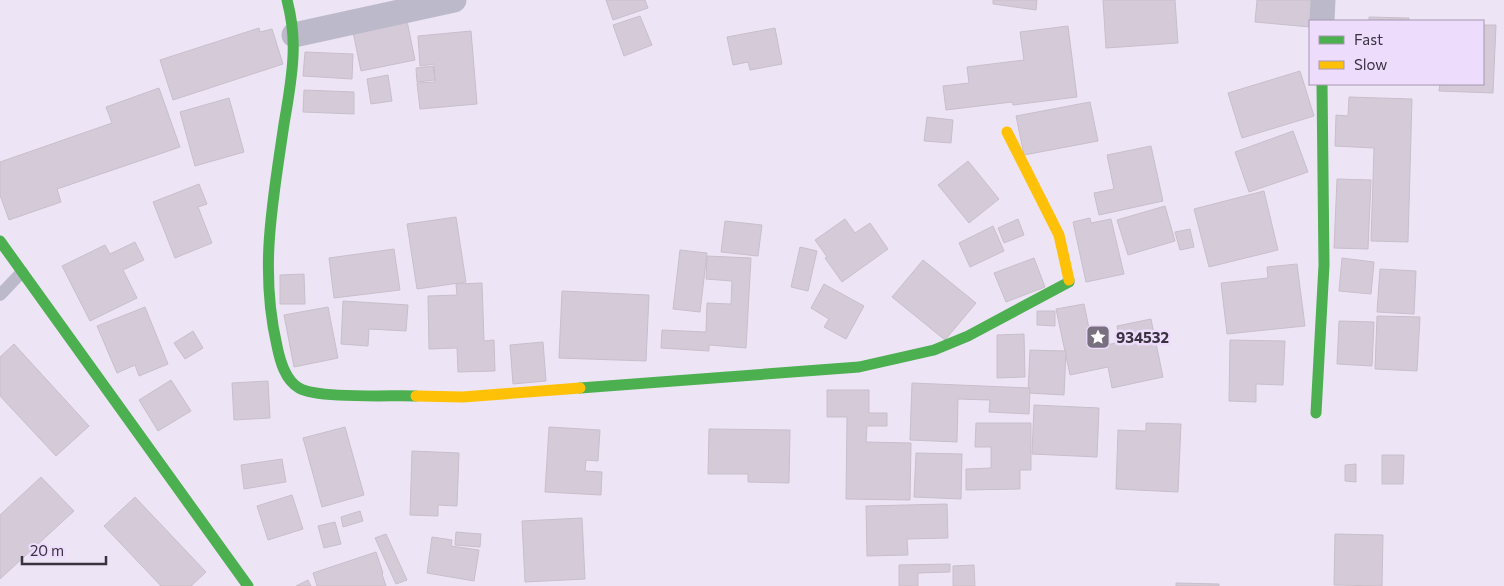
<svg xmlns="http://www.w3.org/2000/svg" width="1504" height="586" viewBox="0 0 1504 586" font-family="Commissioner,sans-serif">
<style>
.building{fill:#d5cbd8;stroke:#c9bfcb}
.lines{fill:none;stroke-linecap:round;stroke-linejoin:round}
.lane{stroke:#bcbaca;stroke-width:12}
.street{stroke:#bcbaca;stroke-width:25}
.fast{stroke:#4caf50;stroke-width:11}
.slow{stroke:#ffc107;stroke-width:11}
.labels{text-anchor:middle;dominant-baseline:central;stroke-width:5;stroke-linejoin:round;paint-order:stroke}
.poi-label{font-size:15px;font-weight:bold;fill:#39323f;stroke:#eedcfd;text-anchor:start}
</style>
<rect width="100%" height="100%" fill="#ede4f5"/>
<g class="building">
<polygon points="606,0 645,0 648,8 613,20"/>
<polygon points="993,0 1037,0 1036,10 993,4"/>
<polygon points="1103,0 1175,0 1178,43 1106,48"/>
<polygon points="1257,0 1318,0 1310,21 1310,27 1255,22"/>
<polygon points="640,16 652,45 624,56 613,25"/>
<polygon points="1369,17 1409,18 1409,21 1369,21"/>
<polygon points="407,21 415,60 361,71 353,32"/>
<polygon points="1483,25 1496,25 1493,93 1439,91 1440,84 1483,84"/>
<polygon points="1068,26 1077,97 1013,105 1012,102 946,110 943,86 969,83 967,67 1024,60 1020,32"/>
<polygon points="259,28 260,32 272,29 283,64 173,100 160,60"/>
<polygon points="775,28 782,64 750,70 748,62 733,65 727,37"/>
<polygon points="471,31 477,104 420,109 417,83 435,82 434,64 420,66 418,36"/>
<polygon points="305,52 353,54 352,79 303,76"/>
<polygon points="433,66 435,80 417,82 416,68"/>
<polygon points="1300,71 1314,116 1242,138 1228,93"/>
<polygon points="388,75 392,101 371,104 367,79"/>
<polygon points="159,88 180,147 57,189 61,202 9,220 0,195 0,162 112,123 106,107"/>
<polygon points="304,90 354,92 354,114 303,112"/>
<polygon points="1349,97 1412,99 1408,242 1371,241 1374,148 1335,146 1336,115 1348,116"/>
<polygon points="229,98 244,152 195,166 180,112"/>
<polygon points="1090,102 1098,141 1024,155 1016,116"/>
<polygon points="927,117 953,120 951,143 924,141"/>
<polygon points="1293,131 1308,172 1249,192 1235,152"/>
<polygon points="1151,146 1163,201 1099,215 1094,193 1114,189 1107,155"/>
<polygon points="968,161 999,199 969,223 938,185"/>
<polygon points="1337,179 1371,180 1368,249 1334,248"/>
<polygon points="199,184 207,204 198,207 212,243 175,258 153,202"/>
<polygon points="1264,191 1278,250 1209,267 1194,209"/>
<polygon points="1165,206 1175,241 1128,255 1117,220"/>
<polygon points="456,217 466,282 417,289 407,224"/>
<polygon points="1090,218 1091,223 1111,219 1124,274 1086,282 1073,222"/>
<polygon points="845,219 855,233 870,223 888,249 842,282 825,258 827,257 815,240"/>
<polygon points="1018,219 1024,235 1004,243 998,228"/>
<polygon points="725,221 762,225 758,256 721,252"/>
<polygon points="993,226 1004,251 970,267 959,243"/>
<polygon points="1190,229 1194,247 1180,250 1175,232"/>
<polygon points="135,242 144,260 123,270 137,298 90,321 62,266 105,245 110,254"/>
<polygon points="800,247 817,251 808,291 791,287"/>
<polygon points="394,249 400,290 334,298 329,258"/>
<polygon points="680,250 707,253 700,312 673,309"/>
<polygon points="707,256 751,258 746,348 709,345 709,351 661,348 662,330 706,332 707,303 731,304 732,281 706,279"/>
<polygon points="1034,258 1045,287 1006,302 994,273"/>
<polygon points="1342,258 1374,262 1371,294 1339,291"/>
<polygon points="923,260 976,303 945,340 892,297"/>
<polygon points="1297,264 1305,326 1227,334 1221,283 1268,278 1267,267"/>
<polygon points="1380,269 1416,271 1414,314 1377,312"/>
<polygon points="304,274 305,304 280,304 280,275"/>
<polygon points="482,283 484,341 494,340 495,371 458,372 457,348 429,349 428,296 457,295 456,284"/>
<polygon points="824,284 864,306 846,339 824,327 829,319 811,308"/>
<polygon points="562,291 649,295 646,361 559,358"/>
<polygon points="343,301 408,305 406,331 369,329 368,346 341,344"/>
<polygon points="1084,304 1093,348 1120,342 1117,326 1151,319 1163,377 1112,388 1108,367 1070,375 1056,309"/>
<polygon points="145,307 168,364 139,376 135,365 117,373 97,326"/>
<polygon points="328,307 338,358 294,367 284,315"/>
<polygon points="1037,311 1055,311 1055,326 1037,325"/>
<polygon points="1377,316 1420,317 1417,371 1375,369"/>
<polygon points="1339,321 1374,322 1372,366 1337,364"/>
<polygon points="193,331 203,348 185,359 174,343"/>
<polygon points="1024,334 1025,377 997,378 997,335"/>
<polygon points="1230,340 1285,341 1283,385 1256,384 1256,402 1229,401"/>
<polygon points="543,342 546,381 513,384 510,345"/>
<polygon points="14,344 89,426 56,456 0,396 0,357"/>
<polygon points="1030,350 1066,351 1064,395 1028,393"/>
<polygon points="171,380 191,411 158,431 139,400"/>
<polygon points="268,381 270,418 234,420 232,383"/>
<polygon points="912,383 1030,388 1029,414 989,412 990,400 958,399 957,442 910,440"/>
<polygon points="827,390 869,390 869,413 887,413 887,426 867,426 866,442 911,443 910,500 846,499 847,417 827,417"/>
<polygon points="1034,405 1099,408 1097,457 1032,454"/>
<polygon points="976,423 1031,423 1031,470 1020,470 1020,489 966,490 966,469 991,468 991,447 975,447"/>
<polygon points="1146,423 1181,424 1178,492 1116,489 1118,430 1146,431"/>
<polygon points="345,427 364,495 322,507 303,438"/>
<polygon points="549,427 600,430 598,461 586,460 585,471 602,472 601,495 545,492"/>
<polygon points="709,429 790,430 789,483 748,482 748,474 708,474"/>
<polygon points="412,451 459,453 457,506 438,505 438,516 410,515"/>
<polygon points="916,453 962,454 961,499 914,497"/>
<polygon points="1382,455 1404,455 1403,484 1382,484"/>
<polygon points="282,459 286,482 244,489 241,465"/>
<polygon points="1356,464 1356,482 1345,481 1345,465"/>
<polygon points="41,477 74,511 0,579 0,515"/>
<polygon points="292,495 303,529 268,540 257,506"/>
<polygon points="135,497 206,572 191,586 161,586 104,526"/>
<polygon points="947,504 948,538 907,539 908,555 867,556 866,506"/>
<polygon points="360,511 363,521 343,527 341,517"/>
<polygon points="582,518 585,579 525,582 522,521"/>
<polygon points="335,522 341,544 324,548 318,526"/>
<polygon points="456,532 481,534 480,547 455,545"/>
<polygon points="386,534 407,580 396,584 375,538"/>
<polygon points="1335,534 1383,535 1382,586 1334,585"/>
<polygon points="432,537 452,540 451,546 479,550 474,581 427,573"/>
<polygon points="376,552 383,573 382,574 386,586 317,586 313,573"/>
<polygon points="950,564 950,572 918,573 918,586 899,586 899,565"/>
<polygon points="974,565 975,586 953,586 953,566"/>
<polygon points="308,580 311,586 296,586"/>
<polygon points="1176,583 1219,584 1219,586 1176,586"/>
</g>
<g class="lines">
<polyline class="lane" points="0,295 22,272"/>
<g class="street">
<polyline points="1322,21 1323,0"/>
<polyline points="294,35 454,0"/>
</g>
<g class="fast">
<path d="M 287,0 C 292,19 294,37 293,56 C 292,79 288,101 284,124 C 273,200 259,269 277,346 C 280,361 285,380 299,388 C 318,399 391,395 416,396"/>
<polyline points="0,241 248,586"/>
<polyline points="580,388 859,367 934,350 968,336 1069,282 1069,280"/>
<polyline points="1316,413 1324,265 1322,84"/>
</g>
<g class="slow">
<polyline points="1007,132 1059,235 1069,280"/>
<polyline points="416,396 463,397 580,388"/>
</g>
</g>
<defs>
<g id="sight-square" transform="scale(1.25)"><rect x="-9" y="-9" width="18" height="18" rx="4" fill="#78707f" stroke="#eedcfd"/><path d="M0-6L1.8-2.2L6-1.7L2.9 1.2L3.7 5.4L0 3.3L-3.7 5.4L-2.9 1.2L-6-1.7L-1.8-2.2Z" fill="#fff"/></g>
</defs>
<g fill-rule="evenodd">
<use href="#sight-square" x="1098" y="337"/>
</g>
<g class="labels">
<g class="poi-label">
<text x="1116" y="337">934532</text>
</g>
</g>
<rect x="1309" y="20" width="175" height="65" fill="#eedcfd" stroke="#a698b1"/>
<rect x="1319" y="36" width="25" height="8" fill="#4caf50" stroke="#a698b1"/>
<text x="1354" y="45" font-size="15" fill="#39323f">Fast</text>
<rect x="1319" y="61" width="25" height="8" fill="#ffc107" stroke="#a698b1"/>
<text x="1354" y="70" font-size="15" fill="#39323f">Slow</text>
<path d="M22 556v8h84v-8" fill="none" stroke="#39323f" stroke-width="2.5"/>
<text x="30" y="556" font-size="15" fill="#39323f" stroke="#eedcfd" stroke-width="4" paint-order="stroke">20 m</text>
</svg>
